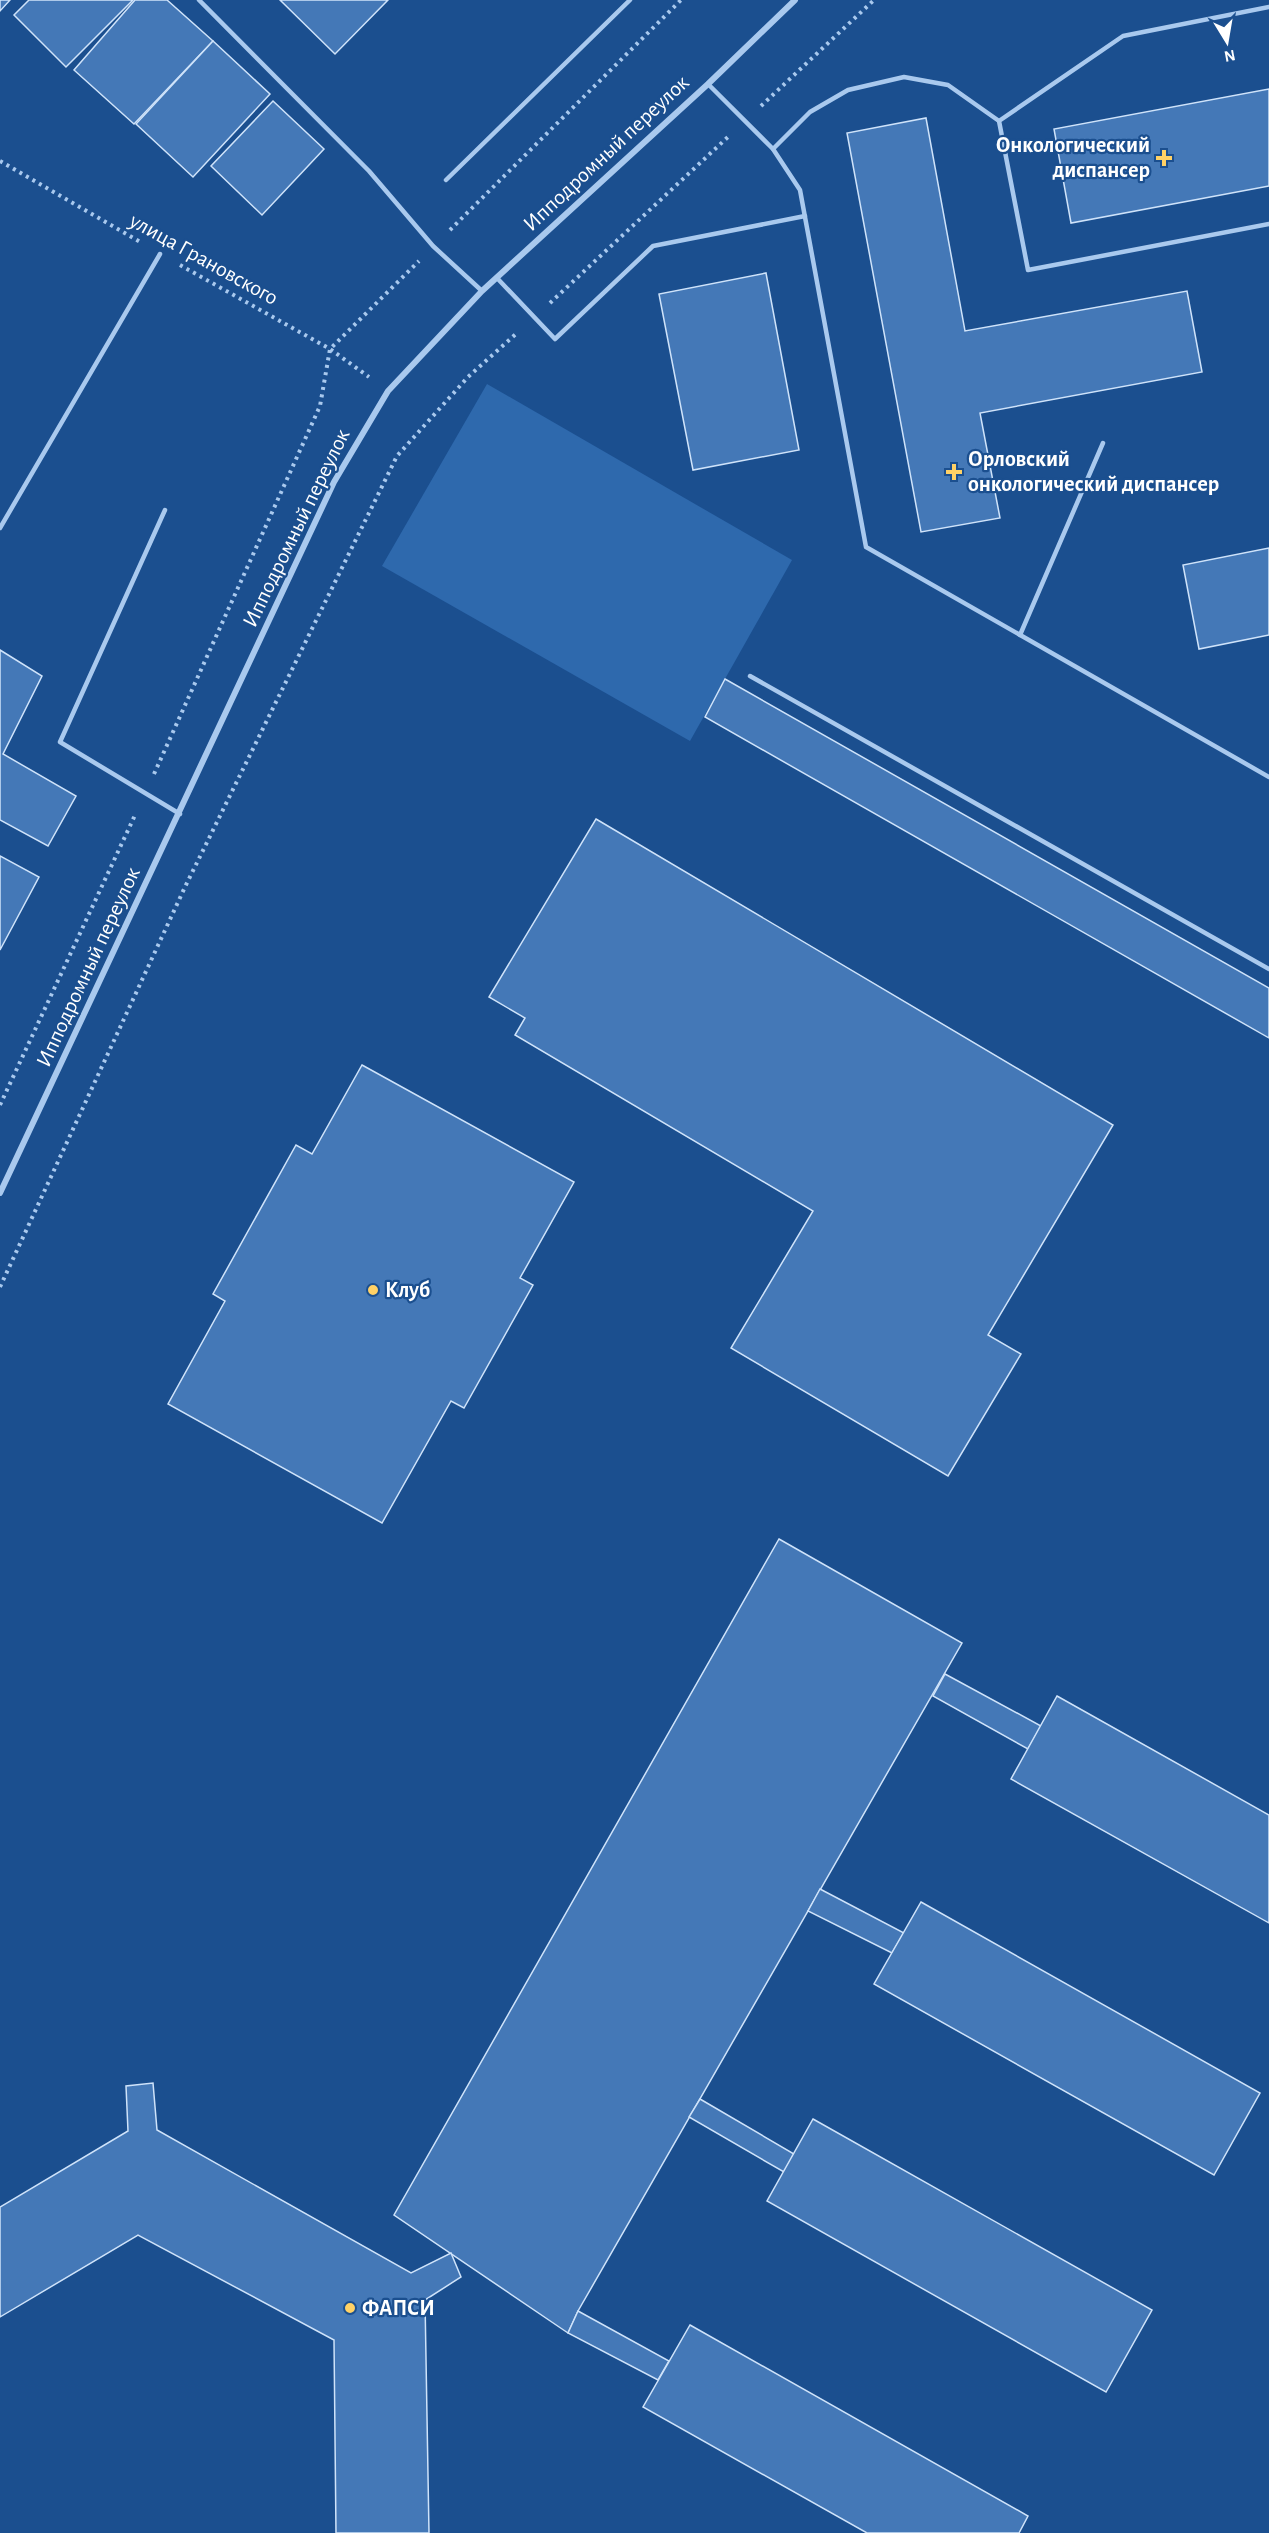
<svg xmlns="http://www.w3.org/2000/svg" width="1269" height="2533" viewBox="0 0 1269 2533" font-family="'Alegreya Sans',sans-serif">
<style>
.green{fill:#2e69ad}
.building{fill:#4478b7;stroke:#cfe3fa;stroke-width:1.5}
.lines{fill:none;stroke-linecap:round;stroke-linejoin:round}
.path{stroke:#a9c9ee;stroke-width:4;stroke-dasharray:3 4.5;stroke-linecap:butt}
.lane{stroke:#a9c9ee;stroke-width:4.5}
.street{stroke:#a9c9ee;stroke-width:6}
.poi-dot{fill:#ffd166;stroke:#1b4f8f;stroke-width:2}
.labels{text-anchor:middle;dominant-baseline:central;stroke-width:4.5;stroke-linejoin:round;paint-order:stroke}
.poi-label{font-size:22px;font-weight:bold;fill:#fff;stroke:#1b4f8f;text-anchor:start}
.street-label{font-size:22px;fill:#fff;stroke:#1b4f8f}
</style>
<rect width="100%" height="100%" fill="#1b4f8f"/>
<polygon class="green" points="487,384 792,560 690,741 382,566"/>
<g class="building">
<polygon points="0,0 10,0 0,11"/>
<polygon points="29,0 133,0 66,67 14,15"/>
<polygon points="135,0 167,0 213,41 134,124 74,70"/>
<polygon points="280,0 388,0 335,54"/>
<polygon points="213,41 270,94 193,177 136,124"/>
<polygon points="1269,89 1269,186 1071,223 1054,129"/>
<polygon points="273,101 324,149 262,215 211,166"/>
<polygon points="926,118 965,331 1187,291 1202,372 980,413 1000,518 921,532 847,133"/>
<polygon points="766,273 799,450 693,470 659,294"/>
<polygon points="1269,548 1269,635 1199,649 1183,565"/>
<polygon points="0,650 42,676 3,754 76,796 48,846 0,820"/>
<polygon points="725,679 1269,988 1269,1038 705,717"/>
<polygon points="596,819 1113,1125 988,1335 1021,1354 948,1476 731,1348 813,1211 515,1035 525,1018 489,997"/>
<polygon points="0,856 39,877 0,950"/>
<polygon points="362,1065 574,1182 520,1278 533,1285 464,1408 451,1401 382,1523 168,1404 225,1301 213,1294 296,1145 312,1154"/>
<polygon points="779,1539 962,1643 578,2311 568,2333 394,2215"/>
<polygon points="945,1674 1041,1726 1028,1749 933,1696"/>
<polygon points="1057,1696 1269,1815 1269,1923 1011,1779"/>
<polygon points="820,1889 904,1933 892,1953 808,1911"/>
<polygon points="921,1902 1260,2093 1214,2175 874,1984"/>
<polygon points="153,2083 157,2130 411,2273 451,2253 461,2277 425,2300 429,2533 336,2533 334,2340 138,2235 0,2317 0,2207 128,2131 126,2086"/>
<polygon points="700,2099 794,2154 784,2172 689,2117"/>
<polygon points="813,2119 1152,2310 1106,2392 767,2201"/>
<polygon points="578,2311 669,2361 658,2380 568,2333"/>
<polygon points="690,2325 1028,2516 1019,2533 867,2533 643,2407"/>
</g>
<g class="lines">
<g class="path">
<polyline points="761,106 874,0"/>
<polyline points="0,161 142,243"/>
<polyline points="450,230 681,0"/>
<polyline points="180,265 330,349 369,377"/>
<polyline points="550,303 729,136"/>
<polyline points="154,774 320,406 330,349 419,261"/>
<polyline points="0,1105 136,813"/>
<polyline points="0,1287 185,887 397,456 468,377 518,332"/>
</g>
<g class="lane">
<polyline points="199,0 369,171 433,246 482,291"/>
<polyline points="1269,7 1123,36 999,121 1028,270 1269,224"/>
<polyline points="708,84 773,149 800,190 866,547 1269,777"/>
<polyline points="773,149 810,112 848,90 904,77 948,85 999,121"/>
<polyline points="446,180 630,0"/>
<polyline points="497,278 555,339 653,246 805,216"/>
<polyline points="165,510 60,742 180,814"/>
<polyline points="0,528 160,254"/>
<polyline points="1020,635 1103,443"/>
<polyline points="750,676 1269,969"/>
</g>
<polyline class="street" points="0,1193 334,482 388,391 482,291 708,84 795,0"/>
</g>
<g class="poi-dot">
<path d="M1161 149h6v6h6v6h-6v6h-6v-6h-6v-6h6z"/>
<path d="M951 463h6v6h6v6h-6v6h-6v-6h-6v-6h6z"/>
<circle cx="373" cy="1290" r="6"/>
<circle cx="350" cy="2308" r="6"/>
</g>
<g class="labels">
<g class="poi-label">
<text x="1150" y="145" text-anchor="end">Онкологический<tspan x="1150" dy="25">диспансер</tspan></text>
<text x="968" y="459">Орловский<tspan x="968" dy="25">онкологический диспансер</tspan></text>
<text x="385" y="1290">Клуб</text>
<text x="362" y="2308">ФАПСИ</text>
</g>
<g class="street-label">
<text transform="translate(606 153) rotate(-43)">Ипподромный переулок</text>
<text transform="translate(204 259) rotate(29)">улица Грановского</text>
<text transform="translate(296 528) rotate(-64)">Ипподромный переулок</text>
<text transform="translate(88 967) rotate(-65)">Ипподромный переулок</text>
</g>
</g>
<g transform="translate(1227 42) rotate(169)" stroke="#1b4f8f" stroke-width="4.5" paint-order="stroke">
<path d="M0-4.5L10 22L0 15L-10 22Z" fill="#ffffff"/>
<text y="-9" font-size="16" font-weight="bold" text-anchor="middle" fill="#ffffff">N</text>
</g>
</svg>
